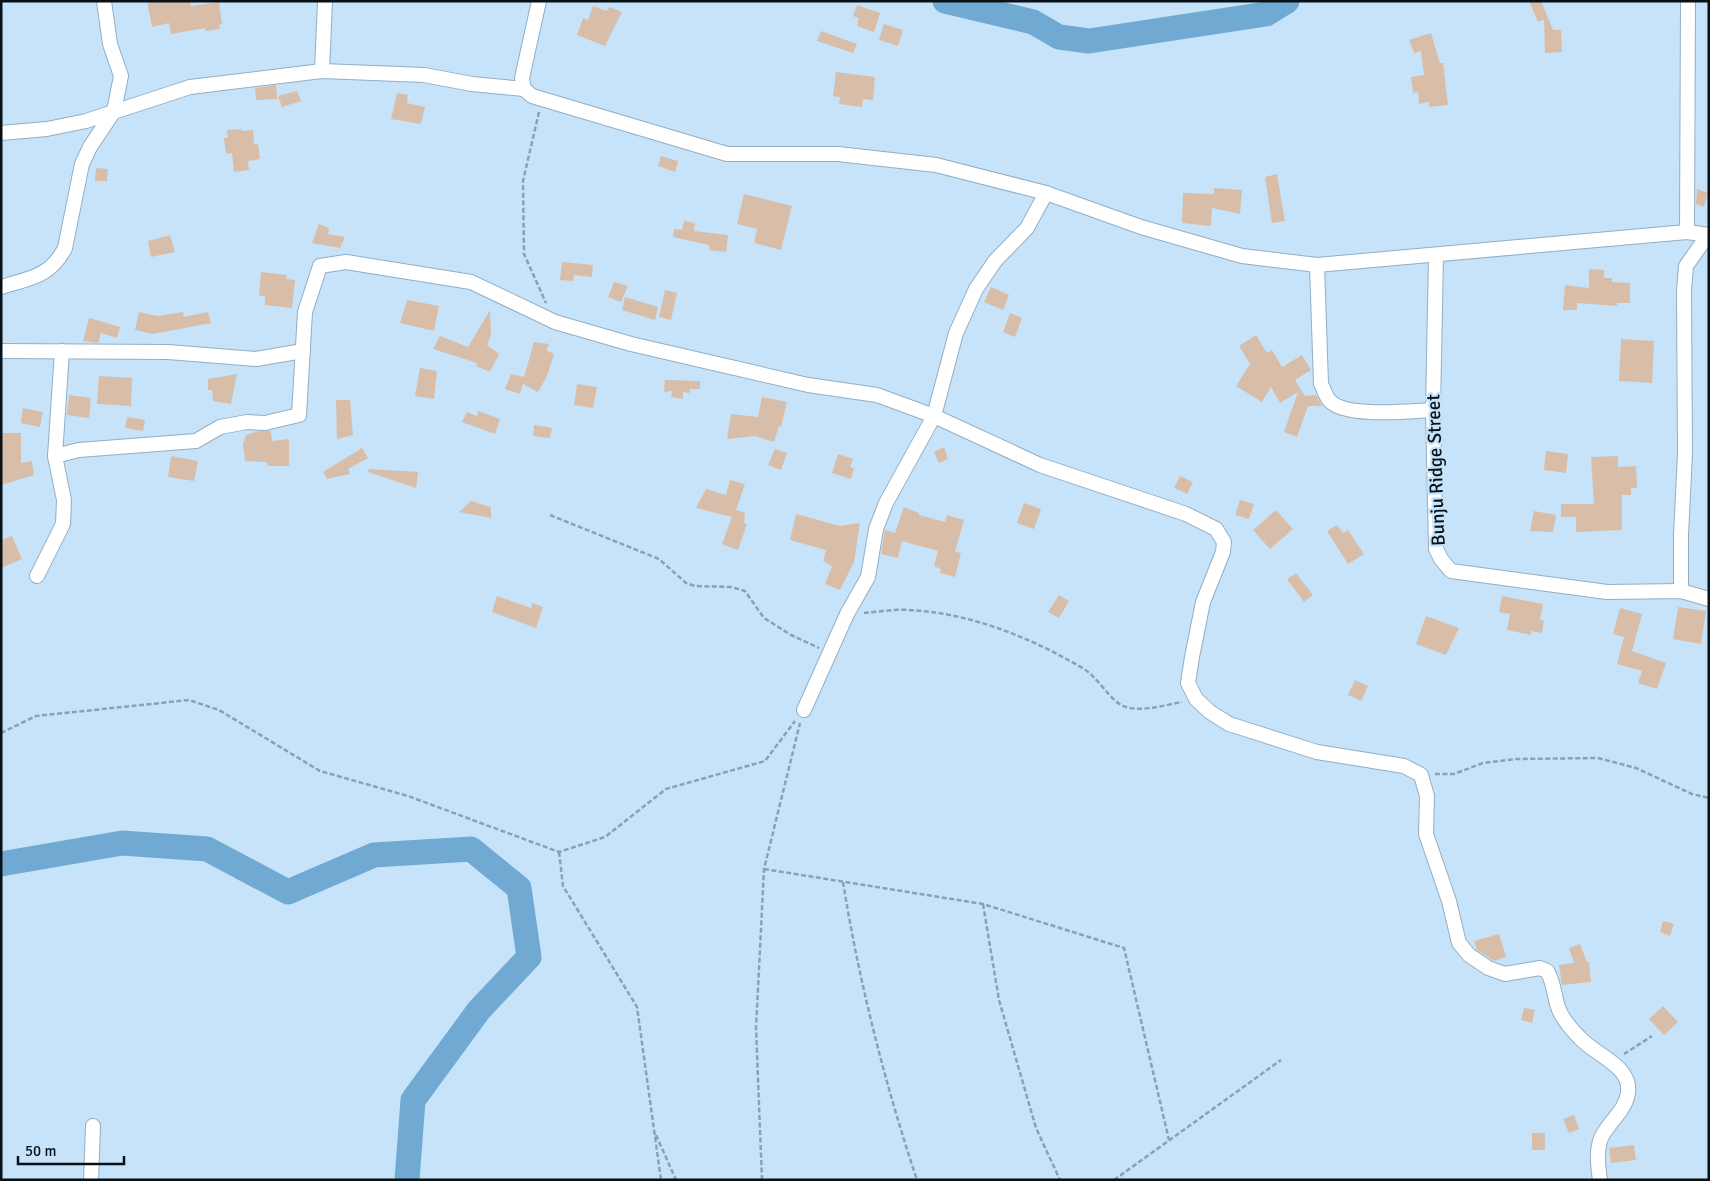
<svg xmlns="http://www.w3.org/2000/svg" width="1710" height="1181" viewBox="0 0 1710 1181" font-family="Signika,sans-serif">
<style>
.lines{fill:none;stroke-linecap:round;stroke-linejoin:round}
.river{stroke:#70a9d2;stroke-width:25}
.building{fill:#d8bea8}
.street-casing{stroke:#93aec3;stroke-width:16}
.path{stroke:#8ba1b2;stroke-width:2.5;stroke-dasharray:5 2.5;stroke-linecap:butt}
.street{stroke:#fff;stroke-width:14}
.labels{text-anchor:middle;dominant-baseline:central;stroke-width:4.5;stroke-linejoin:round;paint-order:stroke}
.street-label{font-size:19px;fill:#071118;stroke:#c7e3f9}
</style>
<rect width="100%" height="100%" fill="#c7e3f9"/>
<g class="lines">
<g class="river">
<polyline points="945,1 1033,22 1059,37 1089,41 1266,14 1287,1"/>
<polyline points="1,864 122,843 207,849 288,892 374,855 471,849 519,888 529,957 479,1010 413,1100 407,1180"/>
</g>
</g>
<g class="building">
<polygon points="147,1 190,1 191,6 219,2 222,24 219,25 220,29 205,31 205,28 171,34 169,23 152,27"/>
<polygon points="1529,1 1541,1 1553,30 1561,30 1562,52 1545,53 1544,20 1538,22"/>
<polygon points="857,5 880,13 874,32 857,26 859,18 853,16"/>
<polygon points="593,6 607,11 609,7 622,12 605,46 577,35 583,18 588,20"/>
<polygon points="884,24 903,30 898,46 879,40"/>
<polygon points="821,31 857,44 853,53 817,41"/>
<polygon points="1431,33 1440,63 1443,63 1448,105 1429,107 1429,102 1419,104 1418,92 1413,93 1411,77 1424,75 1421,51 1414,53 1409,40"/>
<polygon points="836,72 875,77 873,100 863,99 862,107 839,104 840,97 833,96"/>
<polygon points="276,85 277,99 256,100 255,88"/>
<polygon points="297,91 301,101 282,107 278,96"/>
<polygon points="397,93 408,95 407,103 425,107 421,124 391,119"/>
<polygon points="241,129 242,131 253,130 254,144 258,144 260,159 248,161 249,170 234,172 232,153 226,154 224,138 228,138 227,130"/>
<polygon points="661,156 678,161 675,172 658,166"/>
<polygon points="96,168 108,169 107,181 95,181"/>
<polygon points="1277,174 1285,221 1272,223 1265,177"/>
<polygon points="1214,188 1242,190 1240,214 1212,208 1211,226 1182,223 1183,193 1214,194"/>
<polygon points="1697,189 1708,193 1704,207 1696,204"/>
<polygon points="744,194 792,206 781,250 754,243 757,229 737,224"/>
<polygon points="684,221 695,223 694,231 728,235 726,252 709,250 709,245 673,237 674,229 682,230"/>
<polygon points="319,224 329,228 328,234 345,237 340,248 312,243"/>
<polygon points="170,235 175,252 151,257 148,241"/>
<polygon points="562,262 593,265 592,277 574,275 573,281 560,280"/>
<polygon points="1589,269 1604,270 1604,278 1612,278 1612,282 1630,283 1630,303 1617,303 1617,306 1577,303 1577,310 1563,310 1565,285 1589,288"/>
<polygon points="261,272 287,275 286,279 295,280 292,308 265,305 265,296 259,296"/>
<polygon points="614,282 628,286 621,302 608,297"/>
<polygon points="991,287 1009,295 1003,310 984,302"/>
<polygon points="665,290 677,293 671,320 659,317"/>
<polygon points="625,297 658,307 655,320 622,310"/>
<polygon points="407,300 439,306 434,331 400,323"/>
<polygon points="490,310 491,335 487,345 499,354 490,372 476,366 477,363 433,349 440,336 468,347"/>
<polygon points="139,312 157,316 183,312 184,317 208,312 211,323 153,334 135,330"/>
<polygon points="1010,313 1022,318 1015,337 1003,332"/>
<polygon points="89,318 120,327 117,338 101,333 98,343 83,341"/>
<polygon points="1256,335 1267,353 1272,350 1282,367 1302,355 1311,370 1295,380 1305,396 1316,395 1322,406 1308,406 1297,437 1284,432 1298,392 1280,403 1271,387 1262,402 1236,386 1250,364 1239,346"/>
<polygon points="1621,339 1654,341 1652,383 1619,381"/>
<polygon points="534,342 549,344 546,350 554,354 547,376 538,392 523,384 520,394 505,389 511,374 524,377"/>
<polygon points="420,368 437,371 434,399 415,396"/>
<polygon points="237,374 231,404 213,401 212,390 208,390 208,379"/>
<polygon points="99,376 132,378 131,406 97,404"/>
<polygon points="665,380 700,381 700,389 690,389 690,393 683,392 683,399 671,397 672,391 664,392"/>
<polygon points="577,384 597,387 593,408 574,405"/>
<polygon points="69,395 91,398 89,418 67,415"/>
<polygon points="762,397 787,402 781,427 779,426 774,442 755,436 727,439 731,414 758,417"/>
<polygon points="336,400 350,400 353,435 337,439"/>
<polygon points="23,408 43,412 40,427 21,423"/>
<polygon points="478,411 500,419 495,434 462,422 467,412 477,416"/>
<polygon points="127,417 145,420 143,431 125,428"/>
<polygon points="534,425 552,428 550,438 533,436"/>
<polygon points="259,431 271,431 272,441 289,439 289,466 268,466 267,462 245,461 243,444 246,435"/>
<polygon points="1,433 21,433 21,463 32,461 34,475 1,485"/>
<polygon points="944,447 948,459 939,463 934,452"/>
<polygon points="362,448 368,458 348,469 350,474 327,479 323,472"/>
<polygon points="775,449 787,453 781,470 768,465"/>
<polygon points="1546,451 1568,454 1566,473 1544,470"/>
<polygon points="838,454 853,459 850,467 854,468 851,479 832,473"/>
<polygon points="171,456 198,461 194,481 168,477"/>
<polygon points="1618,456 1618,467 1636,466 1637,488 1631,488 1631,495 1622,495 1622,530 1576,532 1576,517 1561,517 1561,504 1594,504 1591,457"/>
<polygon points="369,469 418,472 416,488 368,472"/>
<polygon points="1180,476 1193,482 1187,494 1174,488"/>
<polygon points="730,480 745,484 736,510 745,513 744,523 747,524 738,550 722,544 732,517 696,508 706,489 726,495"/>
<polygon points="1240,500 1254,504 1249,519 1235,515"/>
<polygon points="471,501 491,507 491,518 459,512"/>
<polygon points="1024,503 1041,509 1034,529 1017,523"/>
<polygon points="904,507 919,513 919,515 945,522 947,515 964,520 955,552 961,553 955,577 940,573 941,569 934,566 938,551 902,541 898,558 881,554 885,530 895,533"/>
<polygon points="1276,510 1293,529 1270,549 1253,530"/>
<polygon points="1534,511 1556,515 1553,532 1530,531"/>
<polygon points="796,514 840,526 860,523 854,562 840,590 825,584 832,566 823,561 826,550 790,540"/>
<polygon points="1337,525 1343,533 1348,530 1364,554 1348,564 1327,531"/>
<polygon points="12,536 22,559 1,568 1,540"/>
<polygon points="1296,573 1313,595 1304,602 1287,579"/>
<polygon points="1059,595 1069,601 1059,618 1048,612"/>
<polygon points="497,596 531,608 532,603 543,607 536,628 492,612"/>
<polygon points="1502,596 1543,604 1540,620 1544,620 1542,633 1531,631 1531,635 1507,630 1510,614 1499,612"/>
<polygon points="1678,607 1706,611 1701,644 1673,639"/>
<polygon points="1620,608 1642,614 1632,651 1666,663 1657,689 1638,683 1642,671 1617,664 1624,637 1613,634"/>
<polygon points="1426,616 1459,628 1446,655 1416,644"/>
<polygon points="1355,680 1368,686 1361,701 1348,695"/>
<polygon points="1663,921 1674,924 1670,936 1660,932"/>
<polygon points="1499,934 1506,957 1494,961 1477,950 1474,941"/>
<polygon points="1580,944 1587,962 1589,962 1591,982 1562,985 1559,965 1574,963 1569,948"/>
<polygon points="1663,1006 1678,1022 1664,1035 1649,1019"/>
<polygon points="1524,1008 1535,1010 1532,1023 1521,1020"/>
<polygon points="1574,1115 1579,1129 1569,1133 1563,1119"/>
<rect x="1532" y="1133" width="13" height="17"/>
<polygon points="1634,1145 1636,1160 1611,1163 1609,1148"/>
</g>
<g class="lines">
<g class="street-casing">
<g id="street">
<polyline points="539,1 522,78 524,89 532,96 727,154 838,154 936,165 1046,193 1141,227 1242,256 1317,265 1687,232 1709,235"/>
<polyline points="322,71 325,1"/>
<polyline points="1,133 47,129 86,121 190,87 322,71 424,75 472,84 524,89"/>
<polyline points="1687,232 1688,1"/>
<polyline points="1436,255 1433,410 1436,549 1441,559 1451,571 1607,592 1681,591 1709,599"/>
<path d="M 1317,265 L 1321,384 C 1324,389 1326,398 1330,401 C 1346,418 1409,411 1433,410"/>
<path d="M 1,287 C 30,278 50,277 65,248 L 82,164 L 90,147 L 114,111 L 121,76 L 110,44 L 104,1"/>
<polyline points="1,351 168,352 256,359 303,351"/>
<path d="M 55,456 L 79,450 L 196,441 L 220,427 L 247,422 L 265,423 L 299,415 L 305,312 L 320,266 L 346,262 L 471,282 L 555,322 L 631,344 L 808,385 L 877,395 L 934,416 L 1040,465 L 1186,514 L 1216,529 L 1224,542 L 1223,552 L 1203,602 L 1192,657 L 1188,683 L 1196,699 L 1210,712 L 1229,724 L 1317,752 L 1404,766 L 1421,775 L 1427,796 L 1426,834 L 1449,901 L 1459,943 L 1469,955 L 1488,968 L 1505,974 L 1540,968 L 1547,971 C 1553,980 1554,993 1557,1004 C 1560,1016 1571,1029 1580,1038 C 1595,1055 1632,1066 1628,1093 C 1625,1112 1609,1121 1601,1138 C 1596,1151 1598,1167 1600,1180"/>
<polyline points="37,576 63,524 64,500 55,456 62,351"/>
<polyline points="1681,591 1681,535 1685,453 1684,291 1686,266 1708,235"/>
<polyline points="804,710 847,614 868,577 876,529 886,503 934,416 956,333 976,289 995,261 1027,228 1046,193"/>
<polyline points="91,1180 93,1126"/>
</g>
</g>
<g class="path">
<polyline points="539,112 523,181 524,254 546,303"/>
<polyline points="550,515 659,559 686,583 695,586 731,587 745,591 764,618 791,635 819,648"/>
<path d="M 864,613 C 878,612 894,609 909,610 C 971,613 1032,638 1084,669 C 1099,678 1111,703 1126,707 C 1143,712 1165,705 1182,702"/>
<polyline points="1,733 36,716 189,700 219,710 320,771 408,796 559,852 605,837 666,789 765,761 795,721"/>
<polyline points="1435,774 1454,774 1483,763 1516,759 1598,758 1636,768 1692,794 1709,798"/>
<polyline points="559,852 563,886 637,1007 661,1180"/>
<polyline points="764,869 983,904 1124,948 1169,1140"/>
<path d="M 843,882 C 859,982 885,1084 917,1180"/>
<polyline points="983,904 999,1000 1036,1128 1060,1180"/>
<polyline points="1624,1054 1652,1036"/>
<polyline points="656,1135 676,1180"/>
<polyline points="762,1180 756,1028 764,869 800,723"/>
<polyline points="1114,1180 1281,1060"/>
</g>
<use href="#street" class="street"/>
</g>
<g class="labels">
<g class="street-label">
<text transform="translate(1436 470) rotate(-92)">Bunju Ridge Street</text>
</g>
</g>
<rect width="1710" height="1181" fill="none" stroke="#071118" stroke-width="5"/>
<path d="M18 1156v8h106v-8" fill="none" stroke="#071118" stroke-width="2.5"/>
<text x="25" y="1156" font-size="15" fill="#071118" stroke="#c7e3f9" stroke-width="4" paint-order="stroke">50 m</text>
</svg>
